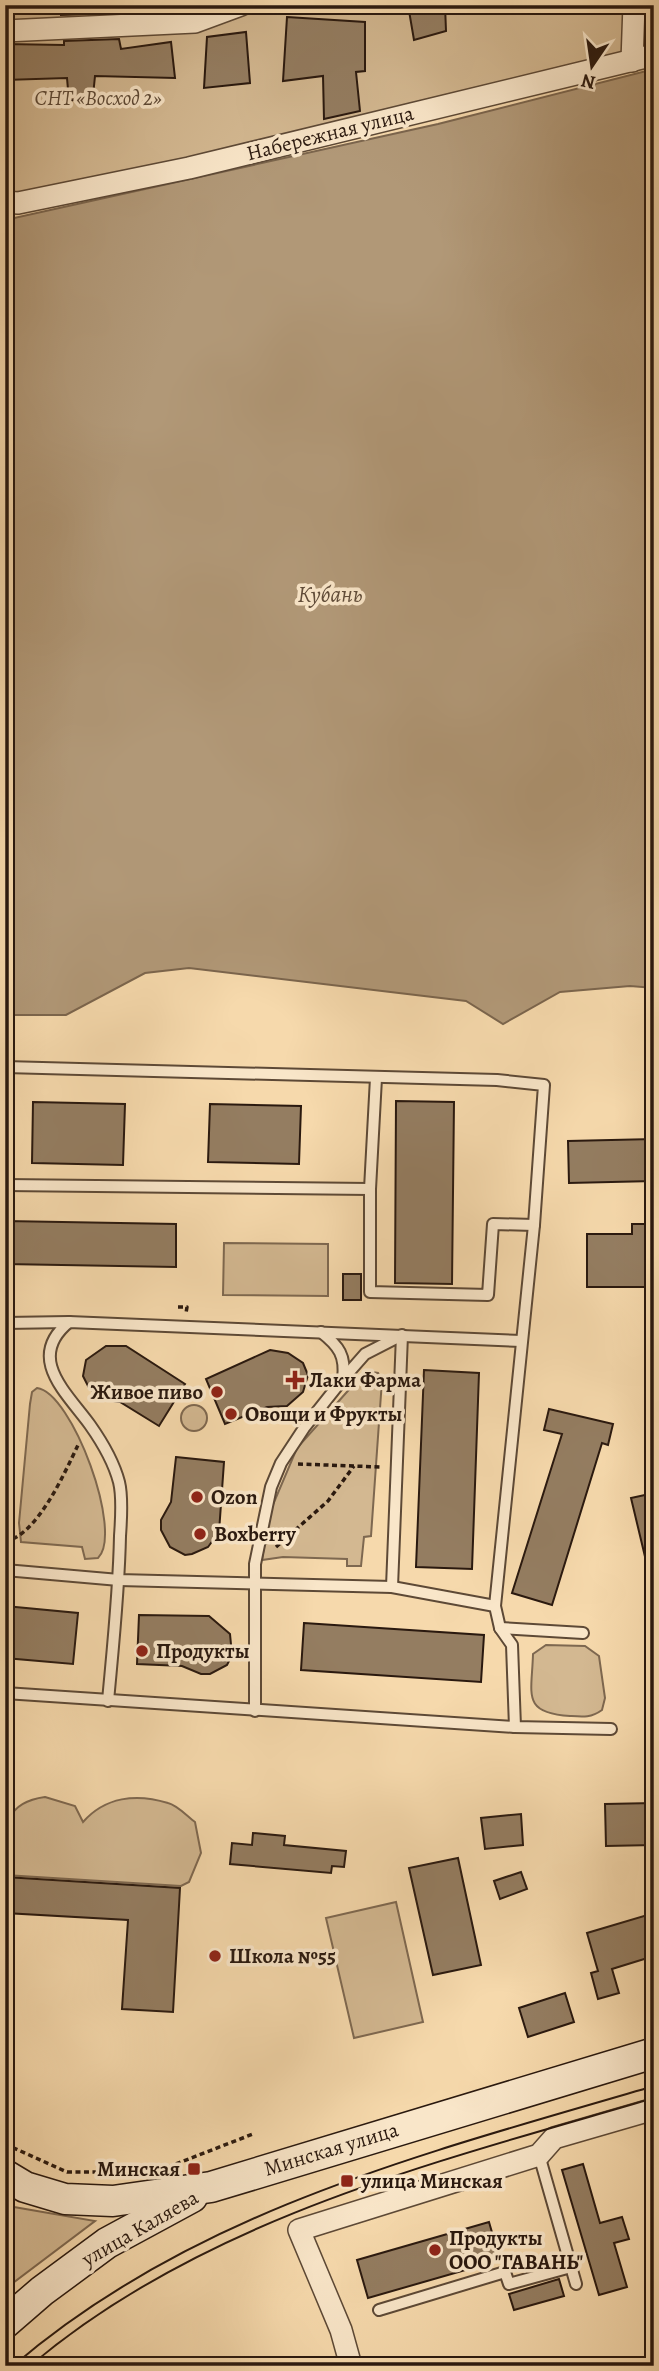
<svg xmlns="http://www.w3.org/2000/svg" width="659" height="2371" viewBox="0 0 659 2371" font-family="Alegreya,serif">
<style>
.green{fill:#d3b891;stroke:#7e6850;stroke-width:2}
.water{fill:#b19877;stroke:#7b654d;stroke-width:2}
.building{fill:#947d61;stroke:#2a190f;stroke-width:2}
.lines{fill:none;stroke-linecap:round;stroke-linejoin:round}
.lane-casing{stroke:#5d4936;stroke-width:14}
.street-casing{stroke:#5d4936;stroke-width:24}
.secondary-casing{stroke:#2a190f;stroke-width:33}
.path{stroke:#2a190f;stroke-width:3.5;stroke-dasharray:5 3.5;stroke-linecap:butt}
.lane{stroke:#f9e6c9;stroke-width:10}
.street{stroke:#f9e6c9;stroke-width:21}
.secondary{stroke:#f9e6c9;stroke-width:30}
.tram{stroke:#2a190f;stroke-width:2}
.poi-dot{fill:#8f2418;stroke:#f9e6c9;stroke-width:2.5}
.labels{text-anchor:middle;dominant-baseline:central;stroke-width:7;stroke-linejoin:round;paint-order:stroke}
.park-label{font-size:21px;font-style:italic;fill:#5d4936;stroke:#f9e6c9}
.street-label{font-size:21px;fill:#2a190f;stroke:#f9e6c9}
.poi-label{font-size:21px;font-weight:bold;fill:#2a190f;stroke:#f9e6c9;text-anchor:start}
.water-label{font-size:23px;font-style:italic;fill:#604c39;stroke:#f9e6c9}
</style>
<rect width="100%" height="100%" fill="#f6d9ac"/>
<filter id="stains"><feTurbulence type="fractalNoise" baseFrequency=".00286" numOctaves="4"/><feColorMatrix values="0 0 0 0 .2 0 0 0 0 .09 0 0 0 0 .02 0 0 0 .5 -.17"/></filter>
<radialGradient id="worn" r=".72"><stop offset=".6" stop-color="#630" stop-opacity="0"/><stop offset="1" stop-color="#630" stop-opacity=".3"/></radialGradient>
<g class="green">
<polygon points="5,5 654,5 654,62 5,212"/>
<polygon points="224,1243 328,1244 328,1296 223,1295"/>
<polygon points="372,1372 378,1373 382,1380 371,1536 364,1537 361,1566 347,1566 347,1559 283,1557 262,1560 269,1514 297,1448 362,1375"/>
<path d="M 37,1388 C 72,1392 124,1533 98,1558 L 85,1559 L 82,1547 L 21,1542 L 19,1523 L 30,1404 L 32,1392 Z"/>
<circle cx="194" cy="1418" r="13"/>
<path d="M 546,1645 L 585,1646 L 599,1656 L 605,1698 L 602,1710 C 591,1718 583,1717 570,1716 C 521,1713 532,1694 533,1654 Z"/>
<path d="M 45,1797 L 75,1806 L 83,1822 C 105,1797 136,1793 168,1803 C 177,1805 187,1816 195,1822 L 201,1853 L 189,1882 L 181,1886 L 5,1875 C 5,1832 0,1803 45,1797 Z"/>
<polygon points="396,1902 423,2022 354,2038 326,1918"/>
<polygon points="5,2203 14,2207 95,2221 5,2289"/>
</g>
<polygon class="water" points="654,69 654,988 630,986 560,992 503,1024 466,1001 189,968 145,973 66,1015 5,1015 5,220 438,124"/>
<g class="building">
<polygon points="61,5 82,5 89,14 61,15"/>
<polygon points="408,5 445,5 446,31 414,40"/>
<polygon points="287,17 365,22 365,71 356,72 360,111 324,119 323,76 283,81"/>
<polygon points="246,32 250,83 204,88 207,37"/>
<polygon points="119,39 121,49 171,42 175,78 95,76 93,96 69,101 67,78 5,80 5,44 64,45 64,41"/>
<polygon points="396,1101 454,1102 452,1284 395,1283"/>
<polygon points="33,1102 125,1104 123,1165 32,1163"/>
<polygon points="210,1104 301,1106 299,1164 208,1162"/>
<polygon points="654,1139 654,1181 569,1183 568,1141"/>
<polygon points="5,1221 176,1224 176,1267 5,1264"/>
<polygon points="632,1224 654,1224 654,1287 587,1287 587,1234 632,1234"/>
<rect x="343" y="1274" width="18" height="26"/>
<polygon points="106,1346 126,1346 185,1384 159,1426 120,1402 100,1399 89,1388 83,1376 86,1360"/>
<polygon points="270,1350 288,1353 303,1363 308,1375 303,1392 287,1406 267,1407 225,1424 206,1379"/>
<polygon points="424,1370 479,1373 472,1569 416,1567"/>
<polygon points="549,1409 613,1424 608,1445 602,1443 552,1605 512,1593 562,1434 544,1430"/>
<polygon points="176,1457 224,1462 219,1532 208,1547 192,1554 185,1555 170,1547 161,1530 161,1520 171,1502"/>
<polygon points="654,1493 654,1565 647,1565 631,1498"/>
<polygon points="5,1606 78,1613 73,1664 5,1658"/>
<polygon points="139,1615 209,1616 230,1634 232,1655 227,1665 210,1674 201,1674 182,1666 137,1664"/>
<polygon points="304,1623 484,1635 481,1682 301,1670"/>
<polygon points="654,1803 654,1845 606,1846 605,1804"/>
<polygon points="521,1814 523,1845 485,1849 481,1818"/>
<polygon points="253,1833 285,1836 284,1845 346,1851 344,1867 332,1866 331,1873 230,1864 232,1843 252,1845"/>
<polygon points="458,1858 481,1965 433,1975 409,1868"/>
<polygon points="521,1872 527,1889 500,1899 494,1881"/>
<polygon points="5,1877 180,1888 173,2012 122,2009 128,1920 5,1913"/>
<polygon points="654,1913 654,1956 612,1969 619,1993 598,1999 591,1973 598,1971 587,1933"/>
<polygon points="565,1993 574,2022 528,2037 519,2008"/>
<polygon points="583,2164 600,2223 622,2217 629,2239 614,2243 627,2287 599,2295 562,2170"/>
<polygon points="489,2222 500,2260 368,2298 357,2260"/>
<polygon points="559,2279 564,2296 514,2310 509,2294"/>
</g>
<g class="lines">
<g class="lane-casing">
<g id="lane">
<polyline points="5,1067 497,1080 544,1085 534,1225 495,1606 500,1628 512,1645 515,1727"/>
<polyline points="376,1078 370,1189 370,1292 488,1295 493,1224 534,1225"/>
<polyline points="5,1185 370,1189"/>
<path d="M 69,1322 C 25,1358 67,1393 90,1425 C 102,1442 114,1463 119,1482 C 123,1498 121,1520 120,1536 C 119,1591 113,1646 108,1701"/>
<polyline points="5,1323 69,1322 521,1341"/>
<path d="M 321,1332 C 339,1346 346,1356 343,1379"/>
<polyline points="5,1362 5,1380"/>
<polyline points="5,1570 119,1580 392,1587 495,1606"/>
<polyline points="500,1628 583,1633"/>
<polyline points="5,1693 515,1727 611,1729"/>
<polyline points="255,1711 255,1564 271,1487 281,1463 304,1428 343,1379 365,1354 402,1335 392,1587"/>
<polyline points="539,2155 576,2284"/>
<polyline points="379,2310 505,2272 509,2284 571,2267"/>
</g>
</g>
<g class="street-casing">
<g id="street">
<polyline points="5,31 195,22 241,5"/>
<polyline points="632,61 634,5"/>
<polyline points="5,202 18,203 189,168 654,55"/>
<polyline points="351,2366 341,2330 299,2230 539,2155 554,2138 654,2109"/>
</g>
</g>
<g class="secondary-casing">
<g id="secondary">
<polyline points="5,2175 25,2187 65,2199 113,2201 211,2187 654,2053"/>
<polyline points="5,2323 42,2291 107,2243 192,2197"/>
</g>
</g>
<g class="path">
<polyline points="178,1307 187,1307 186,1313"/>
<polyline points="298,1464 381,1467"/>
<path d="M 5,1542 C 38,1534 64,1474 78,1445"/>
<polyline points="276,1547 328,1501 354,1466"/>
<polyline points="5,2144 67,2172 127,2172"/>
<polyline points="168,2167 253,2134"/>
</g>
<use href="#lane" class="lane"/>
<use href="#street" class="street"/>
<use href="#secondary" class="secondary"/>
<g class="tram">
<path d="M 13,2366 C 194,2210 430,2152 654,2086"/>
<path d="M 30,2366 C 204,2218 440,2161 654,2098"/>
</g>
</g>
<g class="poi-dot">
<path d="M291.5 1369.5h7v7h7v7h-7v7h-7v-7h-7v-7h7z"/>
<circle cx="217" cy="1392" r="7"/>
<circle cx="231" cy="1414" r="7"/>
<circle cx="197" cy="1497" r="7"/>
<circle cx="200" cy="1534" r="7"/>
<circle cx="142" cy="1651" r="7"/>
<circle cx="215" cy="1956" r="7"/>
<rect x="187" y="2162" width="14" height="14" rx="3.5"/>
<rect x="340" y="2174" width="14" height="14" rx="3.5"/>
<circle cx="435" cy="2250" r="7"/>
</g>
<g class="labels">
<g class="park-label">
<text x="98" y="98">СНТ «Восход 2»</text>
</g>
<g class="street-label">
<text transform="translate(330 133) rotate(-14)">Набережная улица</text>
<text transform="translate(331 2149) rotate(-17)">Минская улица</text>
<text transform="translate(140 2228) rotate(-30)">улица Каляева</text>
</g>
<g class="poi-label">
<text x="309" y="1380">Лаки Фарма</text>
<text x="203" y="1392" text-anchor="end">Живое пиво</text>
<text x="245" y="1414">Овощи и Фрукты</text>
<text x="211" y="1497">Ozon</text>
<text x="214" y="1534">Boxberry</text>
<text x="156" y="1651">Продукты</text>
<text x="229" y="1956">Школа №55</text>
<text x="180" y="2169" text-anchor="end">Минская</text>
<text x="361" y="2181">улица Минская</text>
<text x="449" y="2238">Продукты<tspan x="449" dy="24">ООО "ГАВАНЬ"</tspan></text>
</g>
<g class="water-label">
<text x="330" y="594">Кубань</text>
</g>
</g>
<rect width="659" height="2371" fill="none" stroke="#f6d9ac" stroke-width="28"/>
<rect x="7" y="7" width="645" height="2357" fill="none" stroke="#2a190f" stroke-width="3.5"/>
<rect x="14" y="14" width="631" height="2343" fill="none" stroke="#2a190f" stroke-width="2"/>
<g transform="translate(592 66) rotate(193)" stroke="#f9e6c9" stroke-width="5" paint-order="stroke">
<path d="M0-5L12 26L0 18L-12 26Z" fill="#2a190f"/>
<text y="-10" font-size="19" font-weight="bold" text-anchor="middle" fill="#2a190f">N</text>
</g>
<rect width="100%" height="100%" filter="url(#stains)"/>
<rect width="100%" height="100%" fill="url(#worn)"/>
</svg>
